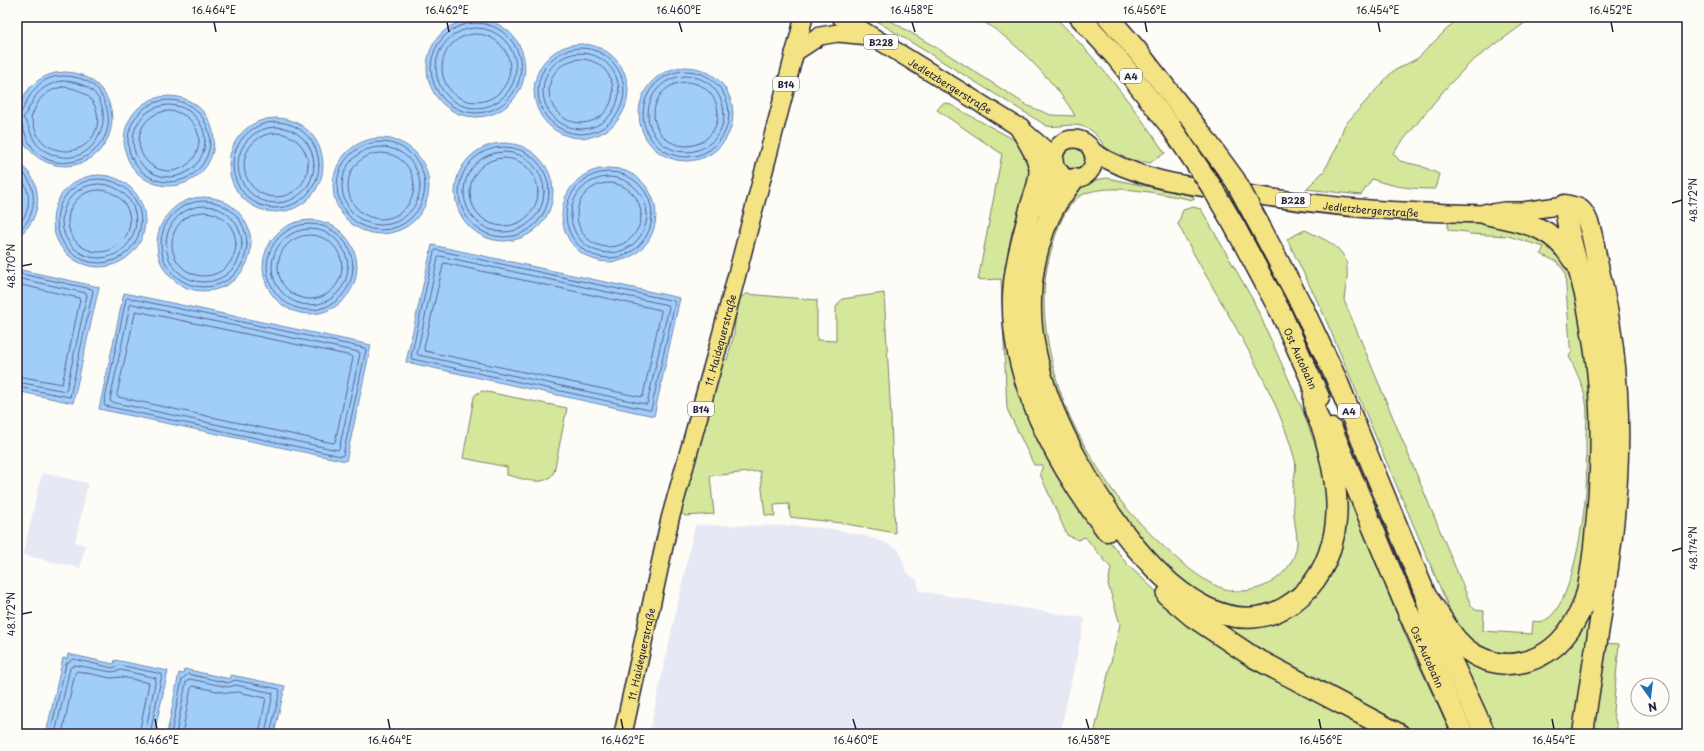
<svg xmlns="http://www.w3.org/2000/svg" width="1704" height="751" viewBox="0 0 1704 751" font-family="'Playpen Sans',sans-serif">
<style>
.built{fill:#e6e9f4}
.green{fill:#d5e79b;stroke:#7c846b}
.water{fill:#a1cdfb;stroke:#6e89ae}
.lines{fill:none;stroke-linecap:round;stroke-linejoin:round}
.shore{stroke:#568;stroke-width:1}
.major-casing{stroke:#22223b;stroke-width:20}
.highway-casing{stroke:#22223b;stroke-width:23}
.major{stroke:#f4e382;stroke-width:17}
.highway{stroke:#f4e382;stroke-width:20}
.highway-bridge-casing{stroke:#22223b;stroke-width:23;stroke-linecap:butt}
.highway-bridge{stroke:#f4e382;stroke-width:20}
.ticks{fill:none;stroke:#22223b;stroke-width:1.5}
.labels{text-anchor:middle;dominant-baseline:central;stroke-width:3;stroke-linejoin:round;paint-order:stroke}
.shield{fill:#fdfcf7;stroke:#646373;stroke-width:1}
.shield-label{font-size:9px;font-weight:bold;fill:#22223b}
.street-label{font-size:10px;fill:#22223b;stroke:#fdfcf7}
.neatline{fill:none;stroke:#22223b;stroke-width:1.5}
.ticks-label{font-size:10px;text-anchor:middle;fill:#22223b}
</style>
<rect width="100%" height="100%" fill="#fdfcf7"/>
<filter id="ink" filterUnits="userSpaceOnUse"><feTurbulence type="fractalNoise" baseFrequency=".025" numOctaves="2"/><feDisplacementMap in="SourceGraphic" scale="8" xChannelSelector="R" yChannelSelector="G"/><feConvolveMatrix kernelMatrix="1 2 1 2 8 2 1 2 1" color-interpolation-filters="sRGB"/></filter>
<g filter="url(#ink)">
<g class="built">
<polygon points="42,473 88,483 75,542 85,545 80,568 23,555"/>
<polygon points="696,525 797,526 831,529 862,535 884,542 899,550 906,572 917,580 919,591 1085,618 1060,734 649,734 694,529"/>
</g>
<g class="green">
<path d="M 870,17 L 884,17 L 949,55 L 1028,106 L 1051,115 L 1075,116 C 1061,89 1016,42 990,26 C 985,22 977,20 971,17 L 1055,17 C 1096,58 1133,105 1165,153 L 1150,163 C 1136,160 1119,160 1108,150 C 1099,141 1096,129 1081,126 C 1070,123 1058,128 1047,126 Z"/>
<path d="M 1459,17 L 1533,17 L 1471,62 L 1445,89 L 1393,153 L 1400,161 L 1421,166 L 1439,174 L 1435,189 C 1413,189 1393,187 1372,179 L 1361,195 L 1306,189 L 1324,171 L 1337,147 L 1344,126 L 1392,72 L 1418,58 Z"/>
<polygon points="947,103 1011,138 1028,150 1032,178 1012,231 1005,269 1006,311 1093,520 1128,565 1160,595 1390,734 1094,734 1120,624 1108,584 1111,568 1085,537 1078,540 1067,535 1040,474 1043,465 1034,465 1007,409 1001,279 978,280 1002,154 937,110 942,104"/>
<circle cx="1074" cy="157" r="12"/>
<path d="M 1107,178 L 1193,196 L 1194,200 C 1164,195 1102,179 1077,198 C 1061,212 1054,239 1049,259 C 1038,301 1047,349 1060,391 C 1071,426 1093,461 1113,491 C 1132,518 1194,582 1225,589 C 1240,593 1256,591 1270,583 C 1285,574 1296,560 1297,542 C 1297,534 1295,525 1294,516 C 1293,506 1293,496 1293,485 C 1294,477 1297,468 1295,460 C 1272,376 1217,301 1178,224 L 1183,210 L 1193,207 L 1201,209 L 1253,300 L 1302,409 L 1318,452 L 1326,485 L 1328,514 L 1324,537 L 1313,569 L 1295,591 L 1276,603 L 1256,610 L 1203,599 L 1170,574 L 1100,491 L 1055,402 L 1035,310 L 1050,223 L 1074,189 L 1095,180 Z"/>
<path d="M 1056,184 L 1063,188 C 1059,194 1054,200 1050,206 C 1038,227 1030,253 1027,276 C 1015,381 1081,500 1153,571 C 1173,590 1196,612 1223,620 C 1256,630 1298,613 1318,585 C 1331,569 1340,540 1342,519 C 1343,504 1339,487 1336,472 L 1338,471 L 1407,639 L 1451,734 C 1440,734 1413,737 1404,734 C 1393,730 1381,720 1370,714 C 1351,703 1331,693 1311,682 C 1257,653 1205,625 1160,583 C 1059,489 963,314 1056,184 Z"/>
<polygon points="1575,214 1584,232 1611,465 1577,734 1497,734 1460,656 1516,668 1579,623 1603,500"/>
<path d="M 1448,222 L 1506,224 L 1530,230 L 1563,252 L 1579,288 L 1595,425 L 1586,564 L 1574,608 L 1556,635 L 1534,650 L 1503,655 L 1490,653 L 1467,640 L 1457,625 L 1448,606 L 1323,313 L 1287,239 L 1305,230 C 1321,238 1347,247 1347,268 C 1348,278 1345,290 1344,300 L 1471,605 L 1475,610 L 1484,611 L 1483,631 L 1532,634 L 1533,621 C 1571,632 1584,515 1586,490 C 1587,474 1586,457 1586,441 C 1586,428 1588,415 1586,402 C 1583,384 1576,372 1569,356 L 1572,352 L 1570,346 L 1565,272 L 1557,262 L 1541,254 L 1544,247 L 1508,236 L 1469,234 L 1467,232 L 1448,230 Z"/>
<polygon points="884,293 891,417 895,533 841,523 790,517 789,504 774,505 775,516 765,515 760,471 710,476 714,514 685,516 680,512 723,359 727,360 734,334 736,310 740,298 746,294 817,300 817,340 836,341 836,307 842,299"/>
<path d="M 482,391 L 567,408 L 554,472 C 545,489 522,478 507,475 L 507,467 L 463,458 L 474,397 L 476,394 Z"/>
<polygon points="1603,643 1619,644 1613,712 1619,734 1589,734"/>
</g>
<g class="water">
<circle cx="476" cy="68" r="49"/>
<circle cx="581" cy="91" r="47"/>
<circle cx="686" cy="114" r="47"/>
<circle cx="65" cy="119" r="47"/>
<circle cx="169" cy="141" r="45"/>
<circle cx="276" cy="165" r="47"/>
<circle cx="381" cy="186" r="48"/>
<circle cx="504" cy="192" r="49"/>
<path d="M 17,162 C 45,180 44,219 17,237 Z"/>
<circle cx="609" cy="215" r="47"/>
<circle cx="99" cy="221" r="46"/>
<circle cx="204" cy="244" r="47"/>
<circle cx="310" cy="267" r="47"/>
<polygon points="432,245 680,298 654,416 406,362"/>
<polygon points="17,269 99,287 73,403 17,391"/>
<polygon points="124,293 371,345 346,461 99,409"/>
<polygon points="68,654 114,664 115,660 168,671 154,734 46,734 63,658 67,659"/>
<polygon points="184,669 230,679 231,675 285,686 274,734 167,734 179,673 183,674"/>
</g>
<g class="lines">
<g class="shore">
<circle cx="476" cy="68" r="45"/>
<circle cx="476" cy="68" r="40"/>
<circle cx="476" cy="68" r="34"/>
<circle cx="581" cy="91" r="43"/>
<circle cx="581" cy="91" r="38"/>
<circle cx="581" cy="91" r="32"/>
<circle cx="686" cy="114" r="43"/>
<circle cx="686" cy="114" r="38"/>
<path d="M 61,81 C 133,81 103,181 47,152 C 29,143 33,129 23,118 C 36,98 34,88 61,81 Z"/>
<circle cx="686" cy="114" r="32"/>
<path d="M 62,87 C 111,88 107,150 66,151 C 57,151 47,147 41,140 C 35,134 35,126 31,118 C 38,100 42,92 62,87 Z"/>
<circle cx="169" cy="141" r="41"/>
<circle cx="169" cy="141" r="36"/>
<circle cx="169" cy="141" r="30"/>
<path d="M 17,113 L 22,111 C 30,93 40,76 63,76 C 78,76 94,81 101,95 C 131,146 62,186 32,147 C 27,140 25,133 22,125 L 17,123"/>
<circle cx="276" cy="165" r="43"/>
<circle cx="276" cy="165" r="38"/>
<circle cx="276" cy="165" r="32"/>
<circle cx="381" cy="186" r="44"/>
<circle cx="381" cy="186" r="39"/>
<circle cx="504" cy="192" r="45"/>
<circle cx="504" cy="192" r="40"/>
<circle cx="381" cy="186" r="33"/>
<circle cx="504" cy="192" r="34"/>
<path d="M 17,167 C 39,182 39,217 17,232"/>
<circle cx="609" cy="215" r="43"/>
<path d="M 17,173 C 32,189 33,211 17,226"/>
<circle cx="609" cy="215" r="38"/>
<circle cx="99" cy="221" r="42"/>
<circle cx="609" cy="215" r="32"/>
<circle cx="99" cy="221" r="37"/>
<circle cx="99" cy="221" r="31"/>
<circle cx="204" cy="244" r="43"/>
<circle cx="204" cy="244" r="38"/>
<circle cx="204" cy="244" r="32"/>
<circle cx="310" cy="267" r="43"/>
<circle cx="310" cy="267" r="38"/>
<circle cx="310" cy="267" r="32"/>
<polygon points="436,250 674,301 675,303 651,410 649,410 412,359 411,357 434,252"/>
<polygon points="440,256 668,305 669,307 647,404 645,404 418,355 417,353 438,258"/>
<polygon points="444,263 661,310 661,312 643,396 641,397 425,351 424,349"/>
<polyline points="17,273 92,289 93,291 70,397 17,387"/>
<polyline points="17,278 86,293 87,295 66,391 17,382"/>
<polyline points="17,284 79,298 80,300 62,384 17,376"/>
<polygon points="128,298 365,348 366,350 343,455 341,456 105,406 104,404 126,299"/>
<polygon points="132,304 359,352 360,354 339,449 337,450 111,402 110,400 130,305"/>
<polygon points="136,311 352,356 353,358 335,442 333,443 118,397 117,395"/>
<polyline points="50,734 66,664 73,659 113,668 119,665 162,674 150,734"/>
<polyline points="55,734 70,668 75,665 112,672 121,670 156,678 145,734"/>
<polyline points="62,734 75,673 77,671 111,678 122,677 149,683 139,734"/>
<polyline points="171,734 182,679 188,674 228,683 235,680 279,689 280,691 270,734"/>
<polyline points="176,734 186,682 190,679 228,687 236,685 273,693 265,734"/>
<polyline points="182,734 191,688 193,686 227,693 238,692 266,698 259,734"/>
</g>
<g class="major-casing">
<g id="major">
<path id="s1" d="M 841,17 L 1020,128 L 1054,157"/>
<polyline points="794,53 820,36 838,33 869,36"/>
<circle cx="1074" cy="159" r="20"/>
<path id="s2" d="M 1092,151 C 1135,179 1184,185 1233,192 C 1278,199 1323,205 1369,209 C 1408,212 1447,213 1486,214 L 1504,211 L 1523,211 L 1565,205"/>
<path id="s3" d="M 623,734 L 670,519 L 718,347 L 804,17"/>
</g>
</g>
<g class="highway-casing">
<g id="highway">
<polyline points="1080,17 1117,58 1171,127"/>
<polyline points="1108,17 1135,48 1200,132"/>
<path d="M 1020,128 C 1027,140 1036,152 1039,166 C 1042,181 1032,198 1029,213 C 1022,240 1014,268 1013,296 C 1010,382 1057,465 1107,531"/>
<path d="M 1074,179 C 1068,188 1061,196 1055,206 C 1044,225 1038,247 1034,268 C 1027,307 1033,350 1045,387 C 1070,464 1182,664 1284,608 C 1309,594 1325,570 1332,543 C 1342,508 1334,471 1325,437 C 1323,428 1318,419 1315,410 C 1313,402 1314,393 1314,385"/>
<polyline points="1037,206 1059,173"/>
<path d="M 1486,214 C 1523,223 1551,224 1573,260"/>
<path id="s4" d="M 1235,227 L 1281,313 L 1319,397"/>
<polyline points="1263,232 1301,304 1336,378 1426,596 1430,614 1485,734"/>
<path id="s5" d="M 1332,429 L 1405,605 L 1463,734"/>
<polyline points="1167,595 1193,617 1253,657 1399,734"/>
<path d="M 1426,596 C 1437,610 1445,625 1456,639 C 1477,664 1511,671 1540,656 C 1561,646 1574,626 1583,605 C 1590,585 1593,558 1595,537 C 1602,472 1604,404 1593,339 C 1590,322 1588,304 1583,287 C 1577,260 1567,233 1565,205 C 1570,206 1575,207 1579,209 C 1591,216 1595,253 1598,266 C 1615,335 1621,408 1617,479 C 1612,565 1594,649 1583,734"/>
</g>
</g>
<use href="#major" class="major"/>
<use href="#highway" class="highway"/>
<g class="highway-bridge-casing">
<g id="highway-bridge">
<polyline points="1171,127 1211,186 1235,227"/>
<polyline points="1200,132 1235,180 1263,232"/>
</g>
</g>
<use href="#highway-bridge" class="highway-bridge"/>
</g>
</g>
<path class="ticks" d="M 214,22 L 216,32M 447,22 L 449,32M 679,22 L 682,32M 912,22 L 915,32M 1145,22 L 1147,32M 1378,22 L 1380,32M 1611,22 L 1613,32M 1672,203 L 1682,200M 22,266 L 32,264M 1672,551 L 1682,548M 22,614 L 32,612M 155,719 L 157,729M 388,719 L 390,729M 621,719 L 623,729M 853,719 L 856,729M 1086,719 L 1089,729M 1319,719 L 1321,729M 1552,719 L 1554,729"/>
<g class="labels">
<g class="shield">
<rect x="864" y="35" width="34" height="14" rx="3"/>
<rect x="1120" y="69" width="22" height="14" rx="3"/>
<rect x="773" y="77" width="26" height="14" rx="3"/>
<rect x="1276" y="193" width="34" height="14" rx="3"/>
<rect x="688" y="402" width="26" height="14" rx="3"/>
<rect x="1338" y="404" width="22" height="14" rx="3"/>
</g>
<g class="shield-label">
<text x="881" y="42">B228</text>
<text x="1131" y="76">A4</text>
<text x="786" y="84">B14</text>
<text x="1293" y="200">B228</text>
<text x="701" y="409">B14</text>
<text x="1349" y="411">A4</text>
</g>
<g class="street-label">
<text stroke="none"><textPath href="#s1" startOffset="129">Jedletzbergerstraße</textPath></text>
<text stroke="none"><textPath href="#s2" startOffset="287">Jedletzbergerstraße</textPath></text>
<text stroke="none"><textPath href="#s3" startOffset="406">11. Haidequerstraße</textPath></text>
<text stroke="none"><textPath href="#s4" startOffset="147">Ost Autobahn</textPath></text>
<text stroke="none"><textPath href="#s3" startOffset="82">11. Haidequerstraße</textPath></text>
<text stroke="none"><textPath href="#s5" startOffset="247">Ost Autobahn</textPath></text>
</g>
</g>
<rect width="1704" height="751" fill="none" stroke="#fdfcf7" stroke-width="44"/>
<g transform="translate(1650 697) rotate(166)"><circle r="19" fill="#fdfcf7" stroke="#a5a5ac"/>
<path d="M0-3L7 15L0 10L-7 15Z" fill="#1f6fb2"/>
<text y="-6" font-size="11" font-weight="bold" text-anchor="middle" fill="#22223b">N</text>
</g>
<rect x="22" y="22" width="1660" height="707" class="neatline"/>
<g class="ticks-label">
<text x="214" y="14">16.464°E</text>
<text x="447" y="14">16.462°E</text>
<text x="679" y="14">16.460°E</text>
<text x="912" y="14">16.458°E</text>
<text x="1145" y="14">16.456°E</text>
<text x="1378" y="14">16.454°E</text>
<text x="1611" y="14">16.452°E</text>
<text transform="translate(1693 200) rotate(-90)" y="4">48.172°N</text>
<text transform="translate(11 266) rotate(-90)" y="4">48.170°N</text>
<text transform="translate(1693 548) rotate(-90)" y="4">48.174°N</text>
<text transform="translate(11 614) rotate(-90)" y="4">48.172°N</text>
<text x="157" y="744">16.466°E</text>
<text x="390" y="744">16.464°E</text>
<text x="623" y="744">16.462°E</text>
<text x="856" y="744">16.460°E</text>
<text x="1089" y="744">16.458°E</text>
<text x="1321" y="744">16.456°E</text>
<text x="1554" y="744">16.454°E</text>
</g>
</svg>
